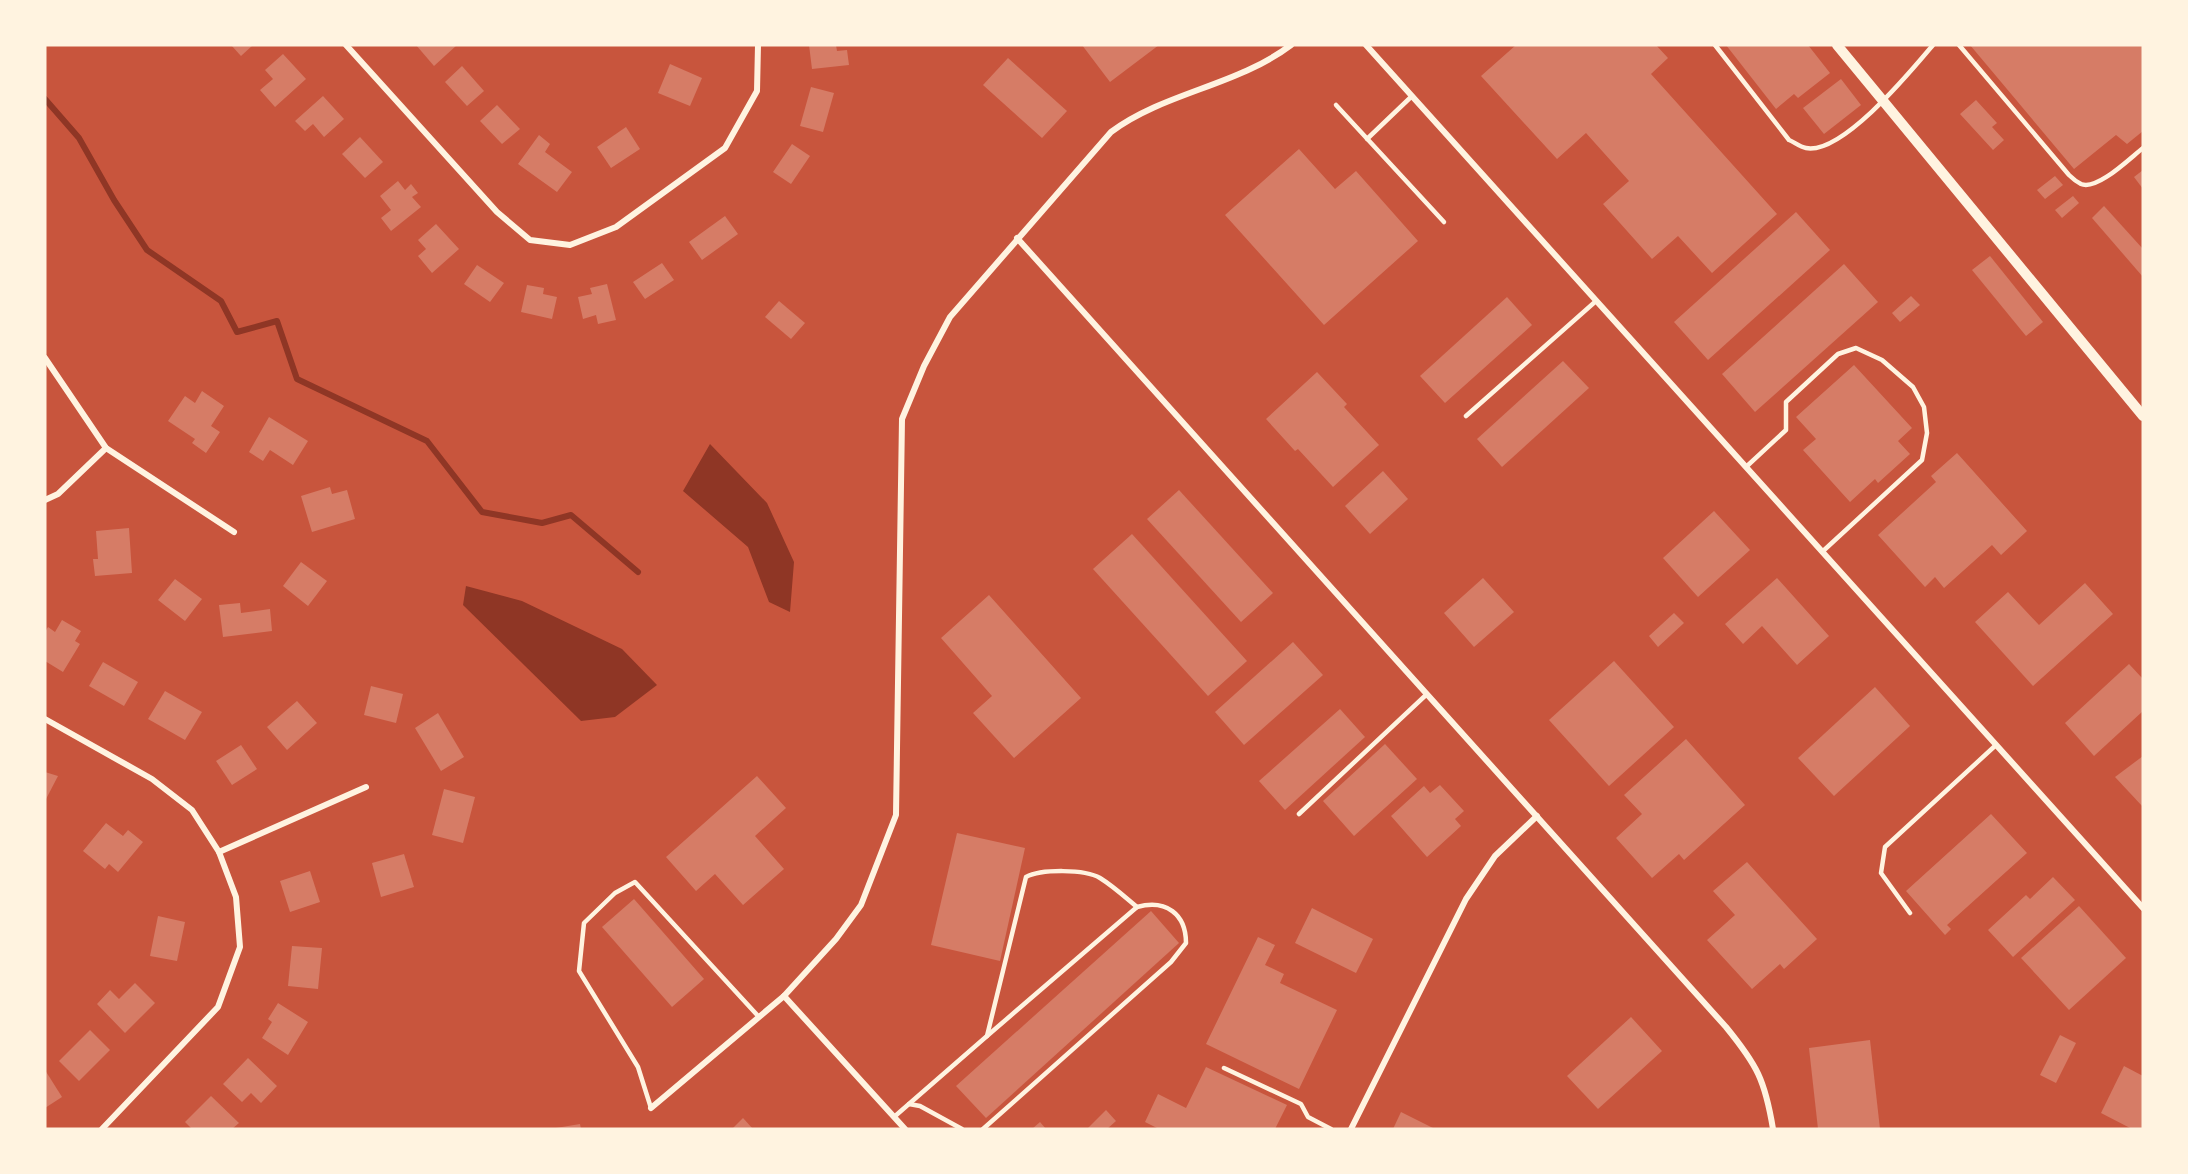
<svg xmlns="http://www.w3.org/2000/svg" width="2188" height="1174" viewBox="0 0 2188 1174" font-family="Inter,sans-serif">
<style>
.water{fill:#8f3625}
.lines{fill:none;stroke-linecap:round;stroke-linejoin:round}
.stream{stroke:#8f3625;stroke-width:6}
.building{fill:#d67c66}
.service{stroke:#fff3e0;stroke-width:4.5}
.minor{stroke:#fff3e0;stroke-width:6}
.tertiary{stroke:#fff3e0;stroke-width:10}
</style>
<rect width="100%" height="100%" fill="#c8553d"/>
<g class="water">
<polygon points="710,444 767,503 794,562 790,612 769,602 748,547 683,491"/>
<polygon points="466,586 522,601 622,649 657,685 615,717 581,721 463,605"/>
</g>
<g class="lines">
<polyline class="stream" points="45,99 79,138 114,200 147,250 221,301 237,332 277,321 297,379 427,441 482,512 542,523 571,515 638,572"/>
</g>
<g class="building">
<polygon points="231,45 253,45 241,56"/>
<polygon points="416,45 457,45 434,66"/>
<polygon points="809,45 836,45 837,51 847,50 849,65 812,69"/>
<polygon points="1082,45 1159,45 1110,82"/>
<polygon points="1516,45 1656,45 1668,58 1651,74 1777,214 1712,273 1678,236 1652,259 1603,204 1629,181 1586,133 1557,159 1481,76"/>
<polygon points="1726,45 1808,45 1830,73 1798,98 1794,94 1776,109"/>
<polygon points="1970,45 2143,45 2143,131 2127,144 2116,135 2074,169"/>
<polygon points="283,54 306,79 275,107 260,90 273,79 265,70"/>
<polygon points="1008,58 1067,111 1042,138 983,85"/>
<polygon points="670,64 702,78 690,106 658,93"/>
<polygon points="462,66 484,91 467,106 445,82"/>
<polygon points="1841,79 1861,105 1824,134 1803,108"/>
<polygon points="811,87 834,93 823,132 800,126"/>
<polygon points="323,96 344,119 324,137 313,124 305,131 295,121"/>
<polygon points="1976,100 1997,123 1992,127 2004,140 1993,150 1960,114"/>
<polygon points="497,105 520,129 502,144 480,121"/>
<polygon points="626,127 640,149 611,168 597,147"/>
<polygon points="539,135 550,144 545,152 572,172 557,192 518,164"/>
<polygon points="360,137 383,162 365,178 342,154"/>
<polygon points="792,144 810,156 791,184 773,172"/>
<polygon points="1299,149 1335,189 1356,171 1418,241 1324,325 1225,215"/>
<polygon points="2143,170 2143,189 2134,177"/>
<polygon points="2055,176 2063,185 2045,199 2037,190"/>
<polygon points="398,181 405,190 411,184 418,193 412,197 421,207 391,231 381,218 391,210 380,196"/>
<polygon points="2073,196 2079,203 2062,218 2055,210"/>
<polygon points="2104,206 2143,249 2143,277 2092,218"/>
<polygon points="1796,212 1830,250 1708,360 1674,322"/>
<polygon points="725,216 738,234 702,260 689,242"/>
<polygon points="436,224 459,249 432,273 418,256 426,249 418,240"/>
<polygon points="1990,256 2043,322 2026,336 1972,270"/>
<polygon points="662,263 674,280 645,299 633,282"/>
<polygon points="1844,264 1878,302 1755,412 1722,374"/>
<polygon points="477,265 504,283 490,302 464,284"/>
<polygon points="607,284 616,320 598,324 596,315 583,319 578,297 592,294 590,288"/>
<polygon points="527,285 544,288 543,294 557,297 552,319 521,312"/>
<polygon points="1911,296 1920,305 1900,322 1892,313"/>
<polygon points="1507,297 1532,325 1445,403 1420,376"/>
<polygon points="779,301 805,323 791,339 765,317"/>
<polygon points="1563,361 1589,388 1502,467 1477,439"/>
<polygon points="1854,365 1912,428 1898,441 1910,454 1878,483 1875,479 1850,502 1803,450 1816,439 1796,417"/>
<polygon points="1317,372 1347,404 1344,407 1379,445 1333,487 1298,449 1295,451 1266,419"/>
<polygon points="202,391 224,406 211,426 220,432 206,453 192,443 195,439 168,421 185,396 195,403"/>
<polygon points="269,417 308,441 293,465 270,450 263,461 249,452"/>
<polygon points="1957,453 2027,531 2001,555 1992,545 1944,588 1935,577 1925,587 1878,535 1936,482 1931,476"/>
<polygon points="1383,471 1408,499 1370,534 1345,506"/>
<polygon points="330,487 332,494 347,490 355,519 312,532 301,496"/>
<polygon points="1179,490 1273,593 1241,622 1147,519"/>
<polygon points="1714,511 1750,550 1698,597 1663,558"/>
<polygon points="129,528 132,573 95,576 93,559 98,559 96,531"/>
<polygon points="1132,534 1247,661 1208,696 1093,569"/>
<polygon points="301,562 327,581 308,606 283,586"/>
<polygon points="1483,578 1514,612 1474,647 1444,613"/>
<polygon points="1777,578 1829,636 1797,665 1762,626 1743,644 1725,624"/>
<polygon points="175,579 202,599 185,621 158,600"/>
<polygon points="2085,583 2113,614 2033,686 1975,622 2008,592 2039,625"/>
<polygon points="989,595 1081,698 1014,758 973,713 992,696 941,638"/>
<polygon points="240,603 241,613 270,609 272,631 223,637 219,605"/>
<polygon points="1674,613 1684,623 1658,647 1649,636"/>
<polygon points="62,620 81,631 75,641 80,644 63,672 45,661 45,632 48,627 55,632"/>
<polygon points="1293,642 1323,675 1244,745 1215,712"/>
<polygon points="1614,661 1674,727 1609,786 1549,720"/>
<polygon points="103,662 138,682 124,706 89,686"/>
<polygon points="2129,664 2143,679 2143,711 2094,756 2065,723"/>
<polygon points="371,686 403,694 396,723 364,715"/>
<polygon points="1875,687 1910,726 1834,796 1798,758"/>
<polygon points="165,691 202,712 185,740 148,719"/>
<polygon points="297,701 317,723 287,750 267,727"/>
<polygon points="1340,709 1365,737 1285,810 1259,781"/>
<polygon points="438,713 464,757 441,771 415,728"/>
<polygon points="1686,739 1745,805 1684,860 1679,854 1652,878 1616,838 1642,814 1624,795"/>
<polygon points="1385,744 1417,779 1354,836 1323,801"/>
<polygon points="241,745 257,769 232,785 216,761"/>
<polygon points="2143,756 2143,807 2115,777"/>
<polygon points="45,772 58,776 45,801"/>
<polygon points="757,776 786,808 755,836 784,869 743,905 715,874 696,891 666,857"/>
<polygon points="1440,785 1464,811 1455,819 1461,826 1427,857 1391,816 1424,786 1430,793"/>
<polygon points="444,789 475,797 463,843 432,835"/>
<polygon points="1991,814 2027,853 1947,925 1951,929 1945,935 1906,891"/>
<polygon points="106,823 123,836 128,830 143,842 118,872 109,864 105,869 83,851"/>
<polygon points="957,833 1025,848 1000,961 931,945"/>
<polygon points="404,854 414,887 381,897 372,863"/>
<polygon points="1747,862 1817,939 1784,969 1780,964 1752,989 1707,940 1735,915 1713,891"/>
<polygon points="310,871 320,902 290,912 280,881"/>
<polygon points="2053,877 2075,900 2013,957 1988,930 2026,895 2030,899"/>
<polygon points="634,899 704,979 672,1007 602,927"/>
<polygon points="2079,906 2126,958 2069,1010 2021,958"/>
<polygon points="1312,908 1373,939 1356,973 1295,943"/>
<polygon points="1151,911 1179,943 986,1118 956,1086"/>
<polygon points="158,916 185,922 177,961 150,956"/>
<polygon points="1258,937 1275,945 1265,965 1284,974 1280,983 1337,1010 1299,1089 1206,1044"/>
<polygon points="292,946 322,948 318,989 288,986"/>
<polygon points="135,983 155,1003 125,1033 97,1004 110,990 119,999"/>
<polygon points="278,1003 308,1022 288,1055 262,1038 272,1022 268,1019"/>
<polygon points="1631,1017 1662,1051 1598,1109 1567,1076"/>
<polygon points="90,1030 110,1050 79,1081 59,1061"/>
<polygon points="2060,1035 2076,1043 2056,1083 2040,1075"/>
<polygon points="1870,1040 1880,1129 1818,1129 1809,1048"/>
<polygon points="248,1058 277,1086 261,1103 251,1093 242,1102 223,1084"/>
<polygon points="2124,1066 2143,1076 2143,1129 2132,1129 2101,1113"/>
<polygon points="1206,1067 1287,1105 1275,1129 1159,1129 1145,1122 1158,1094 1186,1108"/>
<polygon points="45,1070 62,1097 45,1108"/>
<polygon points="211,1096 239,1123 232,1129 192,1129 185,1122"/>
<polygon points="1106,1110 1116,1121 1107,1129 1087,1129"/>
<polygon points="1401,1112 1435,1129 1393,1129"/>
<polygon points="743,1118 753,1129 732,1129"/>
<polygon points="1040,1122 1046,1129 1032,1129"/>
<polygon points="580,1124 581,1129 556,1129 556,1128"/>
</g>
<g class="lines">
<g class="service">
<path d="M 1715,45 L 1789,140 C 1794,142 1800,147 1806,148 C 1842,155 1911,71 1933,45"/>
<path d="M 1959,45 L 2069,175 C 2072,178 2077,182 2081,184 C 2097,191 2130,158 2143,148"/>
<polyline points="1336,105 1444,222"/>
<polyline points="1367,139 1412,96"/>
<polyline points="1466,416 1596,301"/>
<polyline points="1746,467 1786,430 1786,402 1838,354 1856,348 1882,360 1913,387 1924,407 1927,433 1922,460 1822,552"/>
<polyline points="1299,814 1427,694"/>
<polyline points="1910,913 1881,873 1885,847 1996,745"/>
<polyline points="1224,1068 1301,1104 1308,1117 1331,1129"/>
<polyline points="909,1104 920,1106 962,1129"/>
<polyline points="651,1108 638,1067 579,971 584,923 615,893 635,882 759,1017"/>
<path d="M 894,1117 L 987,1036 L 1026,877 C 1041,869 1085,869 1100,878 C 1113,886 1125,897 1137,907"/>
<path d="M 983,1129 L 1171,962 L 1186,943 C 1186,914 1166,899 1137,907 L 987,1036"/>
</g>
<g class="minor">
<polyline points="346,45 497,212 530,240 570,245 616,227 725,148 757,91 758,45"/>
<polyline points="1366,45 2143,908"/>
<path d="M 1017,238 L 1726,1027 C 1757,1065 1765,1080 1773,1129"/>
<polyline points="45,358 106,448 234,532"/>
<polyline points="45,500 58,494 106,448"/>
<polyline points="45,719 152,779 192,810 219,852 236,897 240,947 218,1007 102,1129"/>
<polyline points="219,852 366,787"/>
<polyline points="784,996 905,1129"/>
<path d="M 651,1108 L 784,996 L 836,939 L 861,905 L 896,815 L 902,419 L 924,366 L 950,317 L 1111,132 C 1165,92 1237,86 1291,45"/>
<polyline points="1351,1129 1466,899 1495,856 1537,816"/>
</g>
<polyline class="tertiary" points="1837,45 2143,416"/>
</g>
<rect width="2188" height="1174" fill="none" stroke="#fff3e0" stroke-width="93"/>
</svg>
